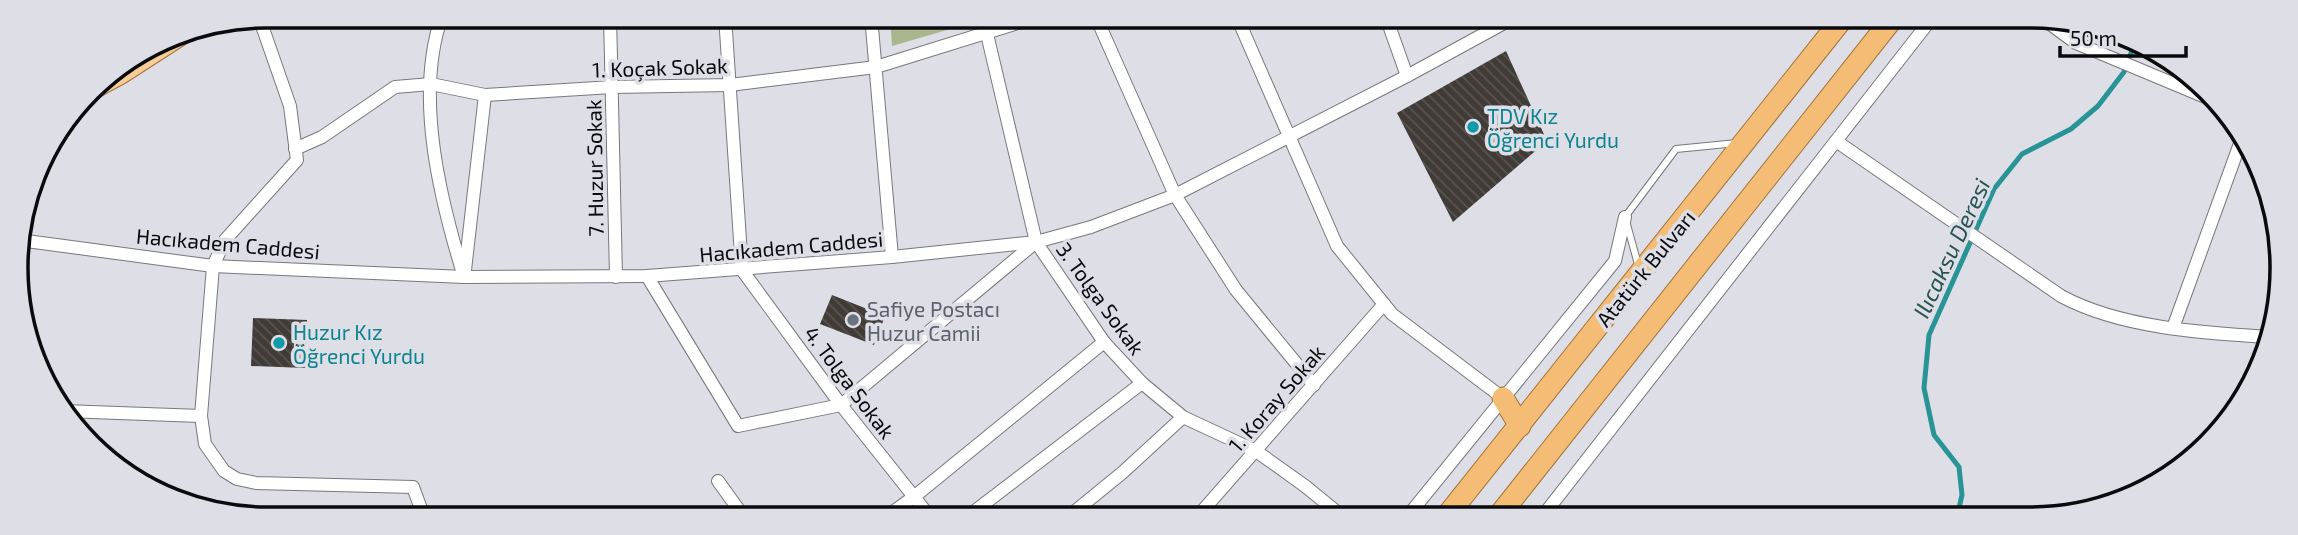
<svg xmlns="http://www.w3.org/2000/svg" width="2298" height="535" viewBox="0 0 2298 535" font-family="'Exo 2',sans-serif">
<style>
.park{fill:#a9b68e}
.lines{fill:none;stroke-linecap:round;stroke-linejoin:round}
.stream{stroke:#289496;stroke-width:5}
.building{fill:url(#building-back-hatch)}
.service-casing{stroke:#77777d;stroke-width:8}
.minor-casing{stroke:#77777d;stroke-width:14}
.primary-casing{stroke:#a1743a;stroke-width:23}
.trunk-casing{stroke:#a1743a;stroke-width:23}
.service{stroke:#fff;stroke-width:6}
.minor{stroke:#fff;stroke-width:12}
.primary{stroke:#f7cd97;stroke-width:21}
.trunk{stroke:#f4bc74;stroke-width:21}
.culture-dot{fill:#0f9aa8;stroke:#dedfe6;stroke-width:2.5}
.worship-dot{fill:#6b7280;stroke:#dedfe6;stroke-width:2.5}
.labels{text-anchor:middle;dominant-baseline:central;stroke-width:7;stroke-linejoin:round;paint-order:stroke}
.street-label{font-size:21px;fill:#0b0b0e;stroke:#dedfe6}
.culture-label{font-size:21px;fill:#0d838f;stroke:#dedfe6;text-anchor:start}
.worship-label{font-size:21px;fill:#5b616d;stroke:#dedfe6;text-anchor:start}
.water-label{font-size:23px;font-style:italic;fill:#265353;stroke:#dedfe6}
.rim{fill:none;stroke:#0b0b0e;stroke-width:3.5}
</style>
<defs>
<pattern id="building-back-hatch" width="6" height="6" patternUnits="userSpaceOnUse" patternTransform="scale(1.75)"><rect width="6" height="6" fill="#413b38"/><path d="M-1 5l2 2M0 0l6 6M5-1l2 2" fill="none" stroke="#585451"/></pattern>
</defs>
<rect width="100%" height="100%" fill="#dedfe6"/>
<polygon class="park" points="890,17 970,17 971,23 892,46"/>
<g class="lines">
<polyline class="stream" points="1957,517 1962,495 1959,467 1934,435 1924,388 1929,335 1994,189 2022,154 2071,129 2098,106 2124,72 2135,42"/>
</g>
<g class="building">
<polygon points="1506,51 1547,141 1453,222 1397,113"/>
<polygon points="832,295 885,316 874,345 820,324"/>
<polygon points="253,318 307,320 305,368 251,366"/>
</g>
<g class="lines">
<g class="service-casing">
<polyline id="service" points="1639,268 1625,217 1676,149 1737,143"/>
</g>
<g class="minor-casing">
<g id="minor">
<path d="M 442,16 C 414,95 440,199 464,277"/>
<polyline points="610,16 616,277"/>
<polyline points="725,16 742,270 841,405 930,517"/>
<polyline points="871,16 892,257"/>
<polyline points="259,17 290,106 297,160 225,240 213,266 201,416 205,444 224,471 237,479 256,483 413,487 424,517"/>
<polyline points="983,17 1036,242 1104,342 1142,383 1183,417 1256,451 1305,486 1343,517"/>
<polyline points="1096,17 1175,195 1236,290 1314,385"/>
<polyline points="1237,17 1337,246 1392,314 1503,398"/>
<polyline points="1386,17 1407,76"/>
<polyline points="2042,18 2076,43 2215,101"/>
<path d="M 1836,141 L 2061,296 C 2120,328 2203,333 2269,337"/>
<polyline points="295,149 322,137 395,87 431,84 485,95 612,87 730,85 876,67 1037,17"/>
<polyline points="19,240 213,266 464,277 647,276 892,257 1036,242 1091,227 1175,195 1407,76 1515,17"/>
<polyline points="465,270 485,95"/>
<polyline points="647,276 738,426 841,405 1036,242"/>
<polyline points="2173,328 2242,138"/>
<polyline points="63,411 201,416"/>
<polyline points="718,481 744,517"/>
<polyline points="886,517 915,496 1104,342"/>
<polyline points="967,517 1142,383"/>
<polyline points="1068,517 1122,473 1183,417"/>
<polyline points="1197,517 1384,304"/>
<polyline points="1407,517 1615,261 1625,217"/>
<polyline points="1542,517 1932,18"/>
</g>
</g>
<g class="primary-casing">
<polyline id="primary" points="95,87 121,73 183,33"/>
</g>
<g class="trunk-casing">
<g id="trunk">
<polyline points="1503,398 1520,426"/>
<polyline points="1446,517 1843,18"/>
<polyline points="1498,517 1893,18"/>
</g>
</g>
<use href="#service" class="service"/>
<use href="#minor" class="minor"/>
<use href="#primary" class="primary"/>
<use href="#trunk" class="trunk"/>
</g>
<g class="culture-dot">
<circle cx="1473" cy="127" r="7"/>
<circle cx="279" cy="343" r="7"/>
</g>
<circle class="worship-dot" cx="853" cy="320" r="7"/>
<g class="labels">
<g class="street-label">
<text transform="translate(660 67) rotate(-2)">1. Koçak Sokak</text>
<text transform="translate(594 168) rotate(-91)">7. Huzur Sokak</text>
<text transform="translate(228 243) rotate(5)">Hacıkadem Caddesi</text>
<text transform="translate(791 246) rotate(-5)">Hacıkadem Caddesi</text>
<text transform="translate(1645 268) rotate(-51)">Atatürk Bulvarı</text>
<text transform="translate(1101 298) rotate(54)">3. Tolga Sokak</text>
<text transform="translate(850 382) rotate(53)">4. Tolga Sokak</text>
<text transform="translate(1276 398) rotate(-49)">1. Koray Sokak</text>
</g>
<g class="culture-label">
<text x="1487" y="115">TDV Kız<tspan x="1487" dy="24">Öğrenci Yurdu</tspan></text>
<text x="293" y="331">Huzur Kız<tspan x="293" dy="24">Öğrenci Yurdu</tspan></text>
</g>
<g class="worship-label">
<text x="867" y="308">Safiye Postacı<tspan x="867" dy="24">Huzur Camii</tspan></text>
</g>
<g class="water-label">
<text transform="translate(1951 248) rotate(-65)">Ilıcaksu Deresi</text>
</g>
</g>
<path d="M0 0H2298V535H0ZM267 28H2031A239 239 0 0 1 2270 267V268A239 239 0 0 1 2031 507H267A239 239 0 0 1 28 268V267A239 239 0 0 1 267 28Z" fill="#dedfe6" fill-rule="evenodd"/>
<path class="rim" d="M267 28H2031A239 239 0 0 1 2270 267V268A239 239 0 0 1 2031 507H267A239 239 0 0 1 28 268V267A239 239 0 0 1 267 28Z"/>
<path d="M2060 46v10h126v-10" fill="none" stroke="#0b0b0e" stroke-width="3.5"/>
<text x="2070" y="46" font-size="21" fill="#0b0b0e" stroke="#dedfe6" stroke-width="5" paint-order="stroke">50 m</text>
</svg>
